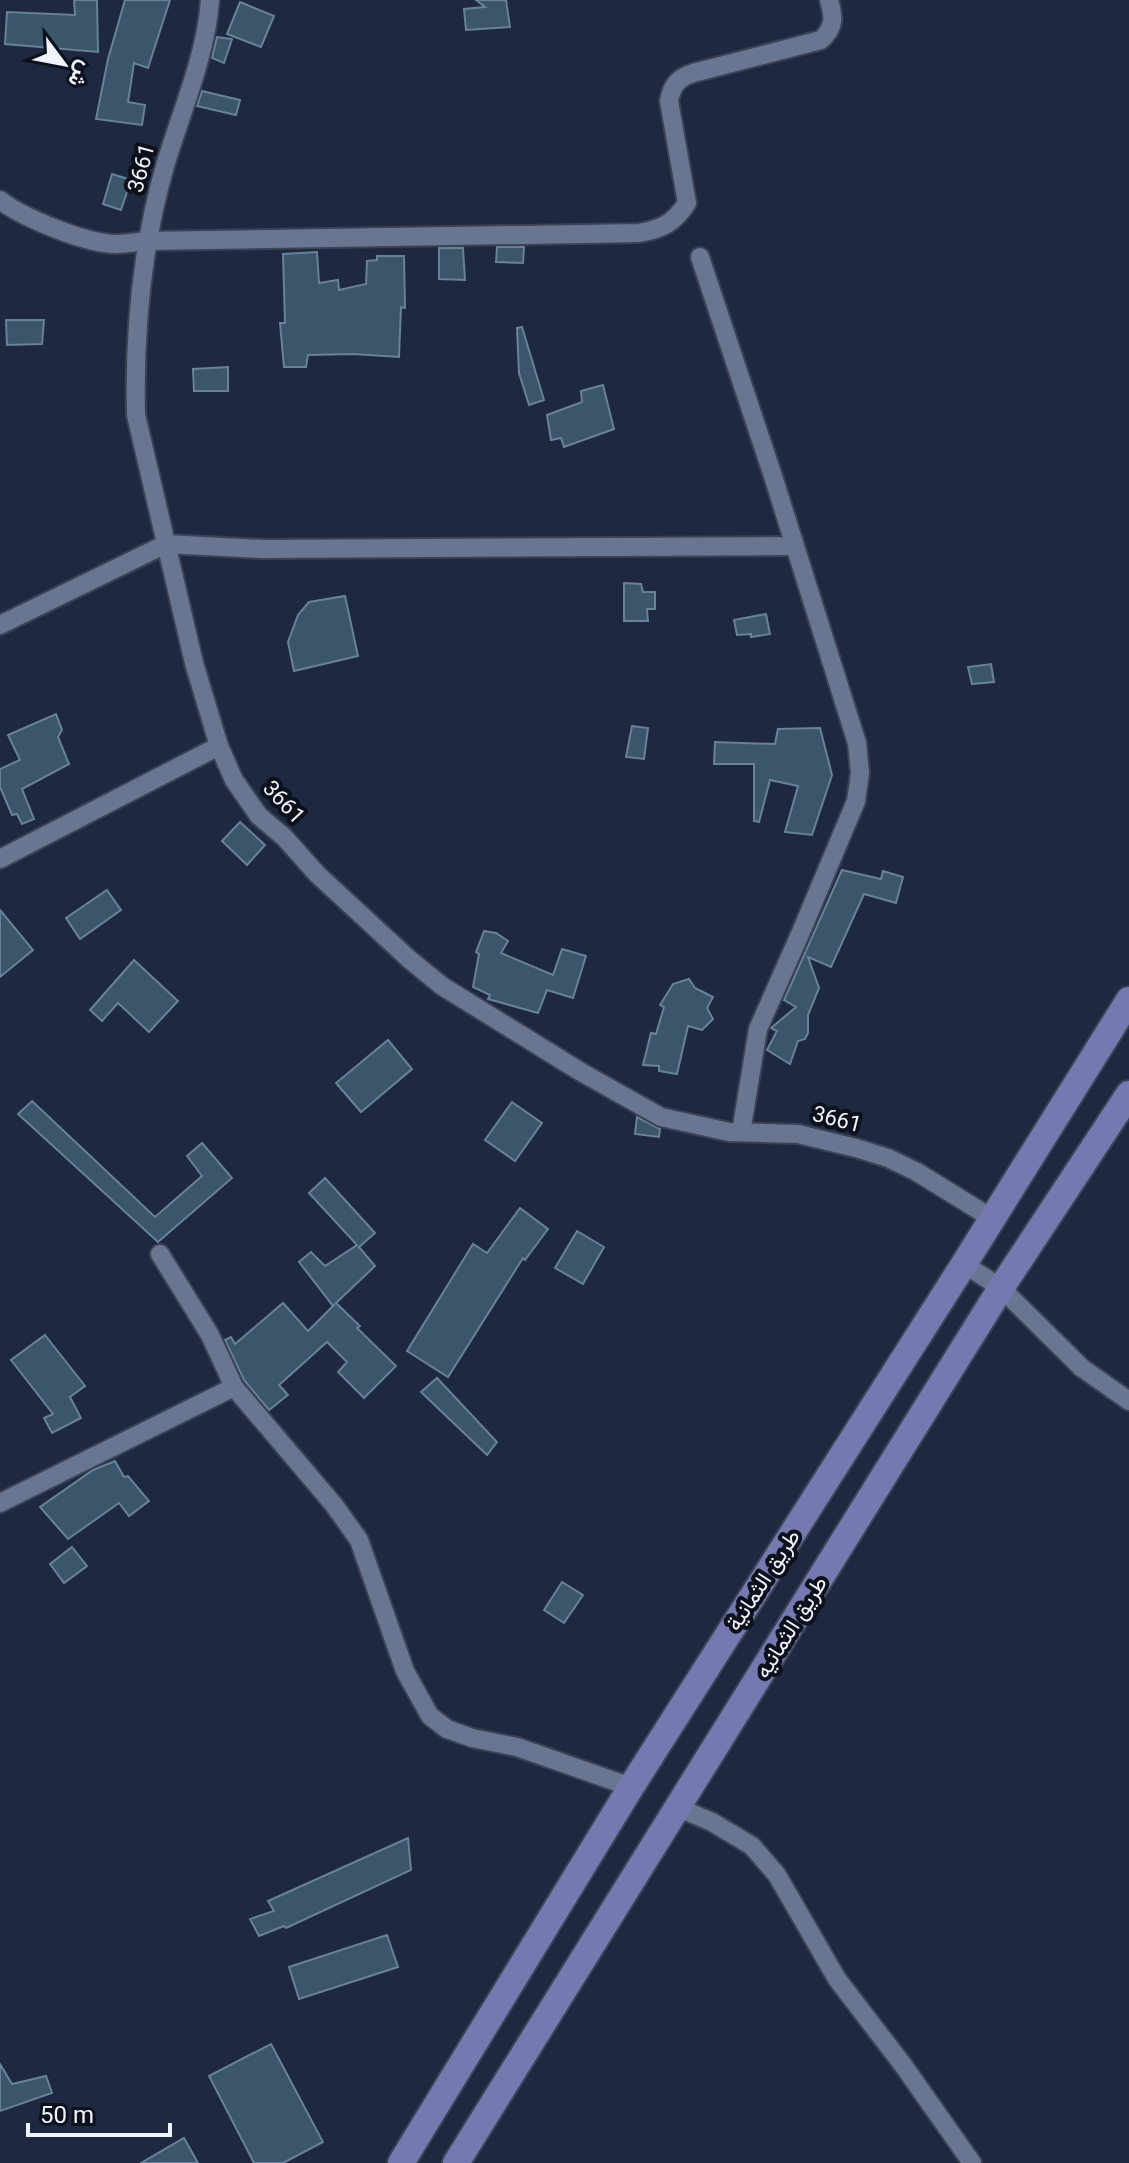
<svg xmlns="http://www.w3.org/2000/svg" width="1129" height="2163" viewBox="0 0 1129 2163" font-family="Roboto,Vazirmatn,sans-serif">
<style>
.building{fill:#3b556a;stroke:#678299;stroke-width:2}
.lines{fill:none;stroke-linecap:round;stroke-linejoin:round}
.street-casing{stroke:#3b4255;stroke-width:22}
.secondary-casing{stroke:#3b4255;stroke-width:30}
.street{stroke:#697692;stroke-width:18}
.secondary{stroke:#7678b0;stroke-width:26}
.labels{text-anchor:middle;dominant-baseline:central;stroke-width:8;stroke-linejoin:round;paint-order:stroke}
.street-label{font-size:22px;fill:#eef3fd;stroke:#0d111c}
</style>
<rect width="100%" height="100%" fill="#1e2840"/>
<g class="building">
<polygon points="74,0 97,0 98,52 5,44 7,12 75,15"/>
<polygon points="125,0 170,0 148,68 134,63 128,102 145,105 142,125 96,119 108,59"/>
<polygon points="476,0 506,0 510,27 466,30 464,9 485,7"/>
<polygon points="240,2 274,16 261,47 227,34"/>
<polygon points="217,37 232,39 224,63 212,58"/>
<polygon points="202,91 240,100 236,115 197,106"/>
<polygon points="112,174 131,180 121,210 103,204"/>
<polygon points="497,247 524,247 523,263 496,262"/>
<polygon points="439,248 463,248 465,280 439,279"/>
<polygon points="317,252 319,283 338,280 339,290 366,284 367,261 377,260 377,256 404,256 405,308 401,307 399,357 353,354 308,355 306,367 284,367 280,323 285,323 283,254"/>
<polygon points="6,320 44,320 42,344 7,345"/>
<polygon points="522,327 544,400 529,405 519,373 517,328"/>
<polygon points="228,367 228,391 194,391 193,369"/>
<polygon points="603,385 614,429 564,447 561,438 551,440 547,415 582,402 581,391"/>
<polygon points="624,583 641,584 643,592 655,592 655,609 647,609 648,621 624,621"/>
<polygon points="345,596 358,656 294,671 288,642 298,615 309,602"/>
<polygon points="766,614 770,634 751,637 751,634 737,635 734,620"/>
<polygon points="991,664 994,682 972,684 968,667"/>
<polygon points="56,714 62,730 58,737 69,764 22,789 34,819 22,824 17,814 12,815 0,787 0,769 20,760 8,735"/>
<polygon points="632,726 648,728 644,759 626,757"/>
<polygon points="820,728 832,775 812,835 785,832 798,786 770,780 759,822 754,821 754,764 714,764 715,742 775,744 778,729"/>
<polygon points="240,822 265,845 247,865 222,841"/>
<polygon points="842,870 881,879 883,871 903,877 896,903 864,894 831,967 808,957 819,988 808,1015 808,1033 805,1039 798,1041 790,1064 767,1050 777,1031 771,1028 796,1007 784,1000"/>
<polygon points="107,890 121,910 80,939 66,918"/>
<polygon points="0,910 33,950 0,977"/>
<polygon points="484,931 496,933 508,941 501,953 553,975 562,949 586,956 573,998 547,990 538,1013 488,999 490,995 473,987 479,954 476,952"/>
<polygon points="134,960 178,1001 149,1032 118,1003 102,1021 90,1010"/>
<polygon points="689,979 695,988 713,997 707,1008 713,1019 702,1030 688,1026 677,1074 659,1071 659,1066 643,1065 651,1033 656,1034 664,1007 660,1005 673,984"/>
<polygon points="388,1040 412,1069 361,1112 336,1083"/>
<polygon points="32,1101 155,1217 202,1176 187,1156 202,1143 232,1178 158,1242 18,1114"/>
<polygon points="512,1102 542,1123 515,1161 485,1140"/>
<polygon points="637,1117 660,1129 659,1137 635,1134"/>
<polygon points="325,1178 375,1233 359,1247 375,1266 336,1303 360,1326 357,1328 396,1366 364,1398 338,1372 347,1362 327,1342 279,1385 288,1395 269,1410 244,1380 225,1340 231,1337 235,1344 283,1303 308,1331 335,1304 333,1306 299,1262 311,1252 325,1266 357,1245 309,1193"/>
<polygon points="520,1208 548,1229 525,1260 523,1258 448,1377 407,1351 473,1244 487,1253"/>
<polygon points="577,1231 604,1247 583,1284 555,1268"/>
<polygon points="45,1335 85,1386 70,1397 81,1418 52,1433 44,1418 53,1414 11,1360"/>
<polygon points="437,1378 497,1442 487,1455 421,1392"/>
<polygon points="115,1461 124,1477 128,1476 149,1501 129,1516 119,1503 68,1539 40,1507 93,1470"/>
<polygon points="72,1547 87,1566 64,1583 50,1564"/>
<polygon points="562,1582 583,1595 564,1623 544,1610"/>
<polygon points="408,1838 411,1870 286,1928 284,1926 259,1936 250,1919 274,1911 268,1901"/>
<polygon points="387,1935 398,1967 299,1999 289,1967"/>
<polygon points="271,2044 323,2142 283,2163 254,2163 209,2076"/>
<polygon points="0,2064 12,2084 46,2076 52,2093 0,2111"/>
<polygon points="184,2138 198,2163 141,2163"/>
</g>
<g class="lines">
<g class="street-casing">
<g id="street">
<path d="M 210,0 C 206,56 181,112 165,166 C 142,246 134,331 136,415 L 194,663 L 219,746 L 234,780 L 259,816 L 284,837 L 317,874 L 409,959 L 442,986 L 581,1072 L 661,1117 L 729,1132 L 798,1134 L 856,1148 L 888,1158 L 917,1172 L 993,1219"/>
<path d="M 0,200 C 23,218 87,244 116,244 C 126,244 137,242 147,241 L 639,233 C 662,229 674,223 687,203 L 669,101 C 672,85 678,78 693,73 L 821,40 C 835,27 834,17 829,0"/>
<polyline points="700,257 772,473 857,743 860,773 856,801 801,932 758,1029 741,1132"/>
<polyline points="0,625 166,544 263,549 795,546"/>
<polyline points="0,859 219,746"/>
<polyline points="160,1254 210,1335 234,1387 334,1505 359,1540 405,1671 430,1716 447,1729 472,1738 517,1747 631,1787"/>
<polyline points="964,1264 1001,1288 1082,1368 1129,1401"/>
<polyline points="0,1503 234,1387"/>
<polyline points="679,1808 712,1822 752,1846 777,1875 837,1979 903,2065 972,2163"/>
</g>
</g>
<g class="secondary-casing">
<g id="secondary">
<polyline points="401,2163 631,1787 964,1264 1129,1000"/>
<polyline points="456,2163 1001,1288 1129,1094"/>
</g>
</g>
<use href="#street" class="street"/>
<use href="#secondary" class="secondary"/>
</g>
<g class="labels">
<g class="street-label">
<text transform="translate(141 168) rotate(-75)">3661</text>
<text transform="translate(284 802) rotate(47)">3661</text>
<text transform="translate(837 1119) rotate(14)">3661</text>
<text transform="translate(763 1580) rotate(-57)">طريق الثمانية</text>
<text transform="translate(791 1627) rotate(-58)">طريق الثمانيه</text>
</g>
</g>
<g transform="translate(64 64) rotate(122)" stroke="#0d111c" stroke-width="6" paint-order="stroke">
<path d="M0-6L14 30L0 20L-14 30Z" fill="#eef3fd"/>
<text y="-12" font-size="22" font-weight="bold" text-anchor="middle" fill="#eef3fd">ش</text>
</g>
<path d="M28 2123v12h142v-12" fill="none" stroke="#eef3fd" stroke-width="4"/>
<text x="40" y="2123" font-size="24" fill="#eef3fd" stroke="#0d111c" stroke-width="6" paint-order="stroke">50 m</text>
</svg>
